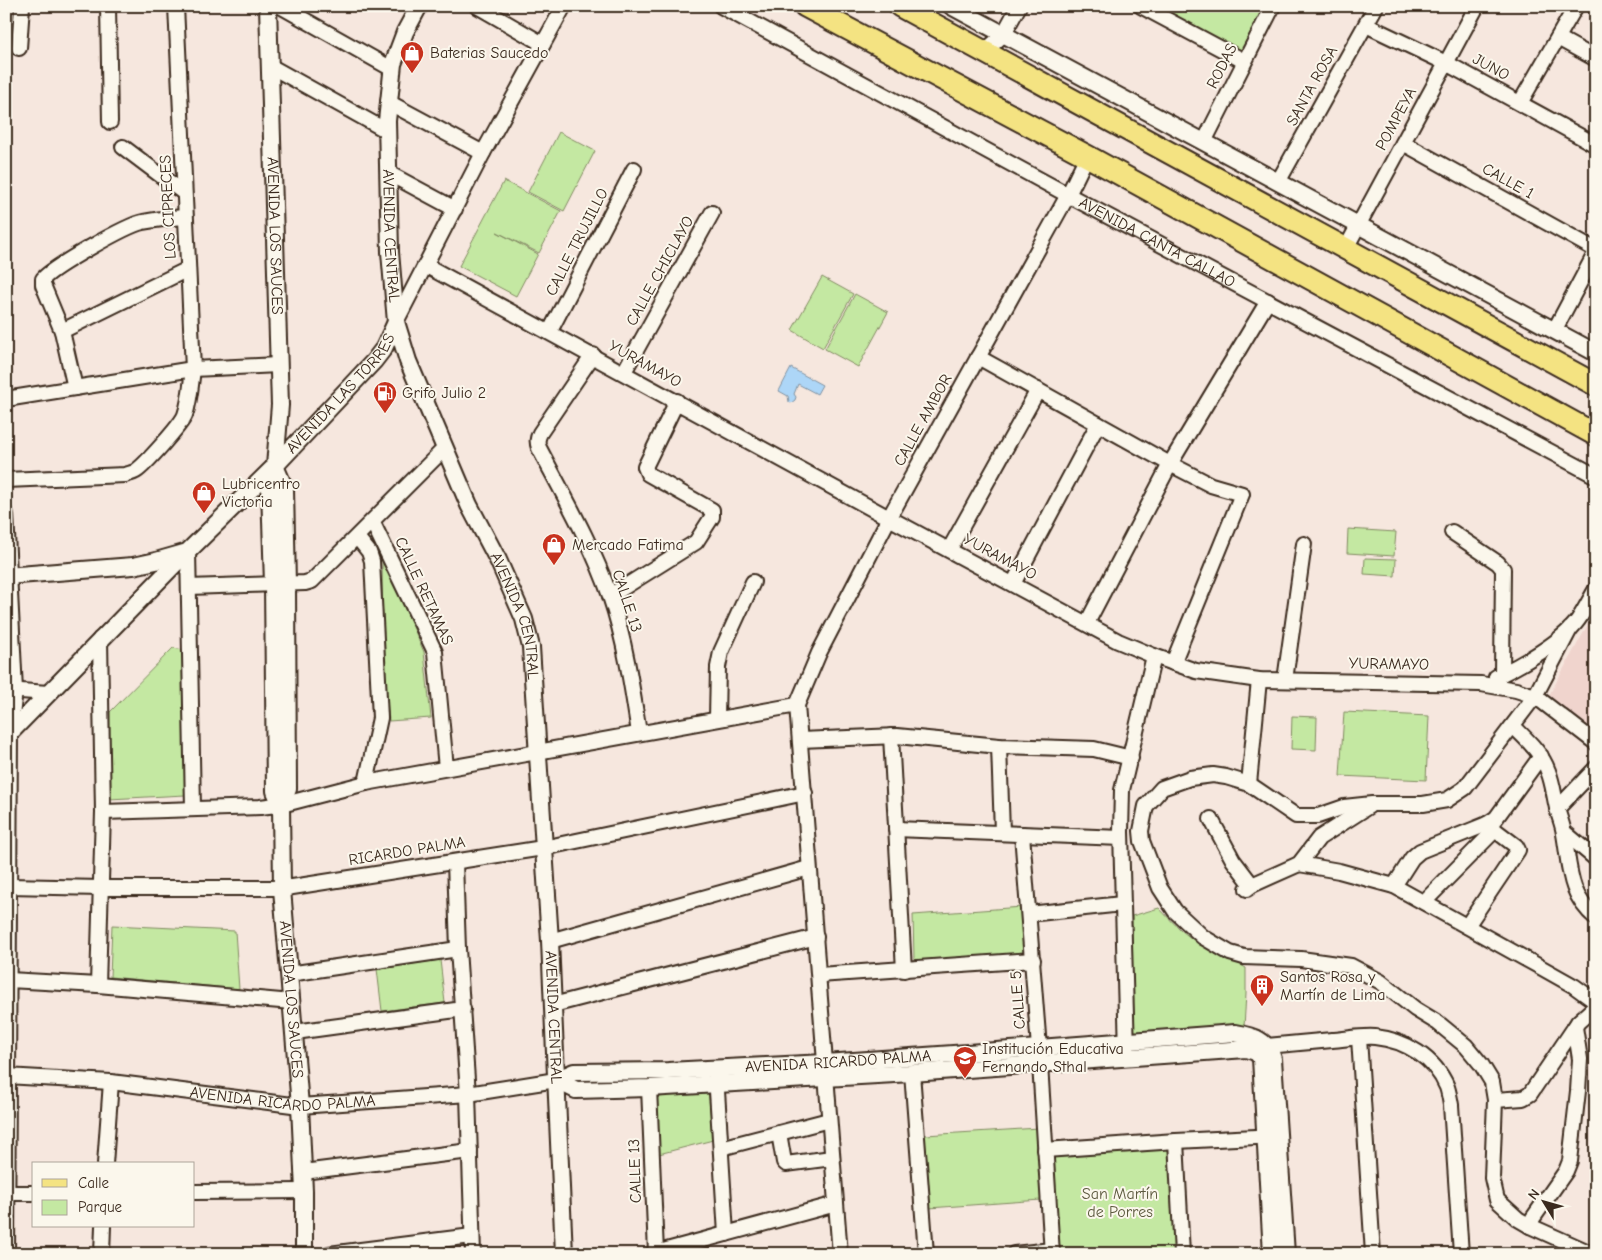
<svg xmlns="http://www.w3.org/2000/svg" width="1602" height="1260" viewBox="0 0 1602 1260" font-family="'Comic Neue',sans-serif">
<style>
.built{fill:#f0d4cd}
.green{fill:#c4e8a2;stroke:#808960}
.water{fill:#add6f7;stroke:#7f91a0}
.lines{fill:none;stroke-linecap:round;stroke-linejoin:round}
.minor-casing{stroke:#3b2a1e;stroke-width:18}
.tertiary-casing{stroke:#3b2a1e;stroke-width:20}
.primary-casing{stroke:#3b2a1e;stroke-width:25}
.minor{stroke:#fbf7ec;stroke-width:14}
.tertiary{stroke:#fbf7ec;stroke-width:16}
.primary{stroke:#f4e382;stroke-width:21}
.labels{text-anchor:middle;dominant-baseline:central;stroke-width:4;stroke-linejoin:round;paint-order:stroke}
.poi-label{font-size:16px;fill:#3b2a1e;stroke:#fbf7ec;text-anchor:start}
.street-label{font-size:16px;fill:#3b2a1e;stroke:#fbf7ec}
.park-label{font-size:16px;fill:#5d5a3f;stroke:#fbf7ec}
</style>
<rect width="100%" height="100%" fill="#f6e7de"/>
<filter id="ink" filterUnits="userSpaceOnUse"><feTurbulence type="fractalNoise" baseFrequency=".02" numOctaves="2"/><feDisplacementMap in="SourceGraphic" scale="10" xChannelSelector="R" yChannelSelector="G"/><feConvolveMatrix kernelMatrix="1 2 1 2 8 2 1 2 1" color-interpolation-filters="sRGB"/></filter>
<g filter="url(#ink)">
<polygon class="built" points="1596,610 1596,746 1547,699"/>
<g class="green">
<polygon points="1153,6 1265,6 1239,53"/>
<polygon points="559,132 595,151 564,211 528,192"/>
<polygon points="504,181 561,211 539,253 497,232 538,254 516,296 459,266"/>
<polygon points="822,277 853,294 823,348 792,330"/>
<polygon points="855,294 888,312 858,367 825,349"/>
<polygon points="1348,529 1396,532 1394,556 1347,553"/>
<polygon points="382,556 424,652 431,718 389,721 383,655"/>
<polygon points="1365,558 1396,559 1395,576 1364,574"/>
<polygon points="173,648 184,650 185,795 109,799 110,712"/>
<polygon points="1344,712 1429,716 1426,780 1340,776"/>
<polygon points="1292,716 1317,717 1316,750 1291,749"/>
<polygon points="1022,907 1024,956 914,960 913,915"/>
<path d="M 1159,908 C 1173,923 1186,936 1204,947 C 1218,954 1233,960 1246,968 L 1246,994 L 1244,1027 L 1131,1033 L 1132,916 Z"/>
<polygon points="112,925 235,931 239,989 110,977"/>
<polygon points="440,960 445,1003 382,1011 377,969"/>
<polygon points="708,1089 713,1140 655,1155 654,1098"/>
<polygon points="1039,1128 1041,1200 929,1208 925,1135"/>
<polygon points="1170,1148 1175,1254 1059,1254 1052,1157"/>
</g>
<polygon class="water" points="791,368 822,385 817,394 798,384 794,394 796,397 795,400 791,403 789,402 788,396 779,391"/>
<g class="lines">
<g class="minor-casing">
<g id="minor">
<polyline points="108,6 110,122"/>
<polyline points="280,6 392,69"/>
<polyline points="477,6 543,44"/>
<path id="s1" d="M 721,6 L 1068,195 L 1596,476"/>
<polyline points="1141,6 1244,61"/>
<polyline points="1366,25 1446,63 1596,145"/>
<polyline points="1558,38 1596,59"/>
<polyline points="19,48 22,6"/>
<polyline points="984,52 1003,35 1019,6"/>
<polyline points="270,66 387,131"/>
<polyline points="388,102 483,153"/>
<polyline points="1520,103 1576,6"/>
<polyline points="1204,142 1273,6"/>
<polyline points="1403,143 1596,250"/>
<polyline points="123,147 184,193"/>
<polyline points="388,173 455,209"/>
<polyline points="1278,182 1376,6"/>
<polyline points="1346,248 1477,6"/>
<polyline points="425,265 889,518 1118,641 1154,656 1196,671 1259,680 1481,684 1516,690 1535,696 1596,743"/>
<polyline points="396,322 483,153 564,6"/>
<polyline points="62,331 188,269"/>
<polyline points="550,331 634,169"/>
<polyline points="1554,331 1596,252"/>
<path d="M 593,355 L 540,433 C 537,439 537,442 539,448 C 564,496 592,544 610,596 C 625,640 632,687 639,733"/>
<polyline points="978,357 1170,464 1211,485 1242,494 1173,663"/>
<polyline points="624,372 712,213"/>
<path d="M 75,388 L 62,331 L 43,285 L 43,279 C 53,267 127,225 143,222 C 157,219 171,218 185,217"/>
<polyline points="6,399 193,369 278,365"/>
<path d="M 6,480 L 125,475 C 128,474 133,473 136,471 C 145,465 181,425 185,415 C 190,401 191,384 193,369 L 176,6"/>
<polyline points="6,514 15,690 10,733 7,1254"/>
<polyline points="372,521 435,652 446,768"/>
<polyline points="1452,532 1498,563 1503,569 1502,674"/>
<polyline points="357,537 369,552 372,561 380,718 366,783"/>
<polyline points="949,550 1038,390"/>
<polyline points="188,551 193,808"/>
<polyline points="1013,584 1098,424"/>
<polyline points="189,587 305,583 312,581 445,448"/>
<polyline points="610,596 696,542 712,517 712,510 648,474 645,467 677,401"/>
<polyline points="1087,623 1170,464 1268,301"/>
<polyline points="1570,629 1535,696 1465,788 1447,800 1423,804 1372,804 1344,807 1318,816 1296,816 1249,784 1226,777 1213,775 1190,778 1162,788 1146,806 1141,831 1142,841 1160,888 1175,911 1203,937 1230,953 1244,957 1301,959 1351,966 1381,982 1415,1009 1438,1023 1466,1046 1481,1064 1492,1082 1495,1100 1492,1178 1497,1200 1518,1219 1530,1226 1586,1251 1589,1254"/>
<path d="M 1496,677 C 1521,665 1562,642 1578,620 C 1585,610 1590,599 1596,589"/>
<polyline points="1285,680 1304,544"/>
<polyline points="7,690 48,693"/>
<polyline points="717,719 718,667 721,652 753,582"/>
<path d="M 1513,726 C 1526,739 1542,753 1548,771 C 1553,783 1554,796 1557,808 C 1559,817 1563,825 1564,834 C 1570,867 1568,895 1596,918"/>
<polyline points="891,736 904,970"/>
<polyline points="800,740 897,736 999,746 1094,749 1131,758"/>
<polyline points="999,746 1002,832"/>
<polyline points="1249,784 1259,680"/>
<polyline points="1557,809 1596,768"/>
<polyline points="103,812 260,807 285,804 366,783 797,705"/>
<polyline points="1211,819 1233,860 1252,885"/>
<polyline points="896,829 1121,838"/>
<polyline points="1564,832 1596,859"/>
<polyline points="1022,834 1039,1048 1052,1254"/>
<polyline points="455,862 458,949 468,1094 473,1254"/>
<polyline points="1299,864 1339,871 1394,886 1542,968 1574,986 1596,1002"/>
<polyline points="1394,886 1412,858 1420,851 1487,824 1496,818 1541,756"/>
<polyline points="6,889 9,886 101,888 286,888 543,848 805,793"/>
<polyline points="1247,889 1252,885 1299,864 1319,838 1369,806"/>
<polyline points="1424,902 1495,830"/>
<polyline points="1029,914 1122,904"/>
<polyline points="1467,926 1518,850 1516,846 1487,824"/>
<polyline points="550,941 809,868"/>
<polyline points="289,974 458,949"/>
<polyline points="819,975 1033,960"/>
<polyline points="9,980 98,985 292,1002"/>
<polyline points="98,985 103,812 100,639"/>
<polyline points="553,1005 816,937"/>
<polyline points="295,1032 463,1009"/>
<polyline points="1359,1038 1373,1254"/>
<path d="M 1260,1050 L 1267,1046 C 1289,1044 1311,1042 1332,1040 C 1346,1039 1361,1036 1375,1037 C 1405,1040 1435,1058 1447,1087 C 1449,1093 1450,1099 1451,1105 L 1461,1254"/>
<polyline points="1127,1052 1121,832 1122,790 1154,656"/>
<polyline points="912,1073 926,1254"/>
<polyline points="716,1075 726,1234"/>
<path id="s2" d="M 6,1076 L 111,1082 L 300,1106 L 468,1094 L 556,1080"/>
<polyline points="649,1088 656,1253"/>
<polyline points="1495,1100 1523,1098 1530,1094 1575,1027"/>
<polyline points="779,1133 784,1162 786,1164 832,1158"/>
<polyline points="1176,1141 1182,1254"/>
<polyline points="721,1148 829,1120"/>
<polyline points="1045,1150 1176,1141 1276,1136"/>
<polyline points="105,1164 111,1082"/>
<polyline points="303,1172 470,1151"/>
<polyline points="194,1192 304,1191"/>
<polyline points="7,1193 34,1193"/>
<polyline points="1530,1226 1533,1218 1566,1171 1570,1161 1578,1091 1580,1059 1575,1027 1578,1022 1596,1006"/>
<polyline points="102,1254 103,1226"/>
<polyline points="329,1254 472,1236"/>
<polyline points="652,1254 836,1204"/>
<polyline points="840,1254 797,705 819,653 889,518 1068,195 1087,156"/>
<polyline points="1014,1254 1052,1250"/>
</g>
</g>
<g class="tertiary-casing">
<g id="tertiary">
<path id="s3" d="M 268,6 L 280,405 L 275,466 L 270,488 L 273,584 L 275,791 L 281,805 L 282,889 L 300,1106 L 304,1191 L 304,1254"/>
<path id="s4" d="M 419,6 L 405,32 L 393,64 L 387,121 L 390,252 L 396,322 L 408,361 L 469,505 L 498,560 L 524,619 L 531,647 L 550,941 L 564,1254"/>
<polyline points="951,6 1596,353"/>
<polyline points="275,466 285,489 287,584 288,789 281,805"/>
<polyline points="6,576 133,566 156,561 184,553"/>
<path id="s5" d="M 6,737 L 173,566 L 275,466 L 374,361 L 384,348 L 396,322"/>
<path id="s6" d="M 556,1080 L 574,1072 L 668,1071 L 825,1063 L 1039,1048 L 1235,1033 C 1253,1036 1268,1040 1273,1059 L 1286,1254"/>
<polyline points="556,1080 576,1090 649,1088 912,1073 1246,1049 1256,1052 1261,1058 1272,1254"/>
</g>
</g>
<g class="primary-casing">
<g id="primary">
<polyline points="805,6 1087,156 1596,435"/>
<polyline points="900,6 1596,385"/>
</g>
</g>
<use href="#minor" class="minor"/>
<use href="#tertiary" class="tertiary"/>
<use href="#primary" class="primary"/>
</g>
</g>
<defs>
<g id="shop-pin" transform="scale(1.25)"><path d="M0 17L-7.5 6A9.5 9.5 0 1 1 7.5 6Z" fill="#c8321e" stroke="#fbf7ec"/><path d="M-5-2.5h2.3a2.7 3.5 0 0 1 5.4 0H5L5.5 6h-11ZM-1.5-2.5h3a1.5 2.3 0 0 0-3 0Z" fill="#fff"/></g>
<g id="fuel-pin" transform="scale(1.25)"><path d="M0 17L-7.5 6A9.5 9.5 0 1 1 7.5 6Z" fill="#c8321e" stroke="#fbf7ec"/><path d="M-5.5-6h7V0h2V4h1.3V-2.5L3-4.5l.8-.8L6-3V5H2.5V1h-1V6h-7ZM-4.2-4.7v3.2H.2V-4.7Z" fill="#fff"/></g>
<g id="building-pin" transform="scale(1.25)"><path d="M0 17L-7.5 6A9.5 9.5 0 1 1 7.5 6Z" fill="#c8321e" stroke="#fbf7ec"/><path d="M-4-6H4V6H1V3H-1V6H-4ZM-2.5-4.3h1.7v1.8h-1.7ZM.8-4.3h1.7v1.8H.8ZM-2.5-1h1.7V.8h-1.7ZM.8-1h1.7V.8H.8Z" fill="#fff"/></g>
<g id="school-pin" transform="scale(1.25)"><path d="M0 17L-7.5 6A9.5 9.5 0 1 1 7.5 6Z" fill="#c8321e" stroke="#fbf7ec"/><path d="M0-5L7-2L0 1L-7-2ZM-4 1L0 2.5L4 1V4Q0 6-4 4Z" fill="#fff"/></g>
</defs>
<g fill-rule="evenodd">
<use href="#shop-pin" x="412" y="53"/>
<use href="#fuel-pin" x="385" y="393"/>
<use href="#shop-pin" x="204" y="493"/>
<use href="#shop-pin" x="554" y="545"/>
<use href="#building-pin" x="1262" y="986"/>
<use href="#school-pin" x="965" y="1058"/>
</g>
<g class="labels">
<g class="poi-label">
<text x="430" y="53">Baterias Saucedo</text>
<text x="402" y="393">Grifo Julio 2</text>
<text x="222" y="484">Lubricentro<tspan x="222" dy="18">Victoria</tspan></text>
<text x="572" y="545">Mercado Fatima</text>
<text x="1280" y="977">Santos Rosa y<tspan x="1280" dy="18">Martín de Lima</tspan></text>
<text x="982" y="1049">Institución Educativa<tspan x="982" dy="18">Fernando Sthal</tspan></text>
</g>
<g class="street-label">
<text transform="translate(1222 66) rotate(-63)">RODAS</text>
<text transform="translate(1491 67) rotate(29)">JUNO</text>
<text transform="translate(1312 86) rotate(-61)">SANTA ROSA</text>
<text transform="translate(1396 119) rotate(-62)">POMPEYA</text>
<text transform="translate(1508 181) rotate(29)">CALLE 1</text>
<text transform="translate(168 207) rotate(-93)">LOS CIPRECES</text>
<text stroke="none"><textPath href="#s3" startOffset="230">AVENIDA LOS SAUCES</textPath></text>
<text stroke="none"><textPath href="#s4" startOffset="236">AVENIDA CENTRAL</textPath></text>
<text transform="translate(577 242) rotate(-63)">CALLE TRUJILLO</text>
<text stroke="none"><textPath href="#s1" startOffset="496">AVENIDA CANTA CALLAO</textPath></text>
<text transform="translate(660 271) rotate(-61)">CALLE CHICLAYO</text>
<text transform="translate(645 364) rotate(29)">YURAMAYO</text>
<text stroke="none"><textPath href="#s5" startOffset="480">AVENIDA LAS TORRES</textPath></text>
<text transform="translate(923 420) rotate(-61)">CALLE AMBOR</text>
<text transform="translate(1000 557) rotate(28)">YURAMAYO</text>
<text transform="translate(424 591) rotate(65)">CALLE RETAMAS</text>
<text transform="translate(627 601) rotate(72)">CALLE 13</text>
<text stroke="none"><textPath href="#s4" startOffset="641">AVENIDA CENTRAL</textPath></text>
<text transform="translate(1389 664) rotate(1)">YURAMAYO</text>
<text transform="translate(407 851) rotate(-9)">RICARDO PALMA</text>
<text stroke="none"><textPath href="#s3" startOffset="996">AVENIDA LOS SAUCES</textPath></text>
<text transform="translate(1018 1000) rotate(-94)">CALLE 5</text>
<text stroke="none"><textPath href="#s4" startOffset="1046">AVENIDA CENTRAL</textPath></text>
<text stroke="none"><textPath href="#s6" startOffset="284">AVENIDA RICARDO PALMA</textPath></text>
<text stroke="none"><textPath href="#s2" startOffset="278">AVENIDA RICARDO PALMA</textPath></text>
<text transform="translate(635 1171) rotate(-92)">CALLE 13</text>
</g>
<g class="park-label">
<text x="1120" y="1194">San Martín<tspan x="1120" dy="18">de Porres</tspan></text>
</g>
</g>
<rect width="1602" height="1260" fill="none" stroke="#fbf7ec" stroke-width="25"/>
<rect x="12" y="12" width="1577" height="1235" fill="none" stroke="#3b2a1e" stroke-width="2" filter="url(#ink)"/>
<rect x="32" y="1162" width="162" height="65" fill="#fbf7ec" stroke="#aea59a"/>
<rect x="42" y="1179" width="25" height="8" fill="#f4e382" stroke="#aea59a"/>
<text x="78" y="1188" font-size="15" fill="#3b2a1e">Calle</text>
<rect x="42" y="1200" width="25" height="15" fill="#c4e8a2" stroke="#aea59a"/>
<text x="78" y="1212" font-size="15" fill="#3b2a1e">Parque</text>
<g transform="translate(1544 1202) rotate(307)" stroke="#fbf7ec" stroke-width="4" paint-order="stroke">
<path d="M0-4L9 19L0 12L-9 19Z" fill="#3b2a1e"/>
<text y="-8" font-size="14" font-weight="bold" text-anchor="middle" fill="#3b2a1e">N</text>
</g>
</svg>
